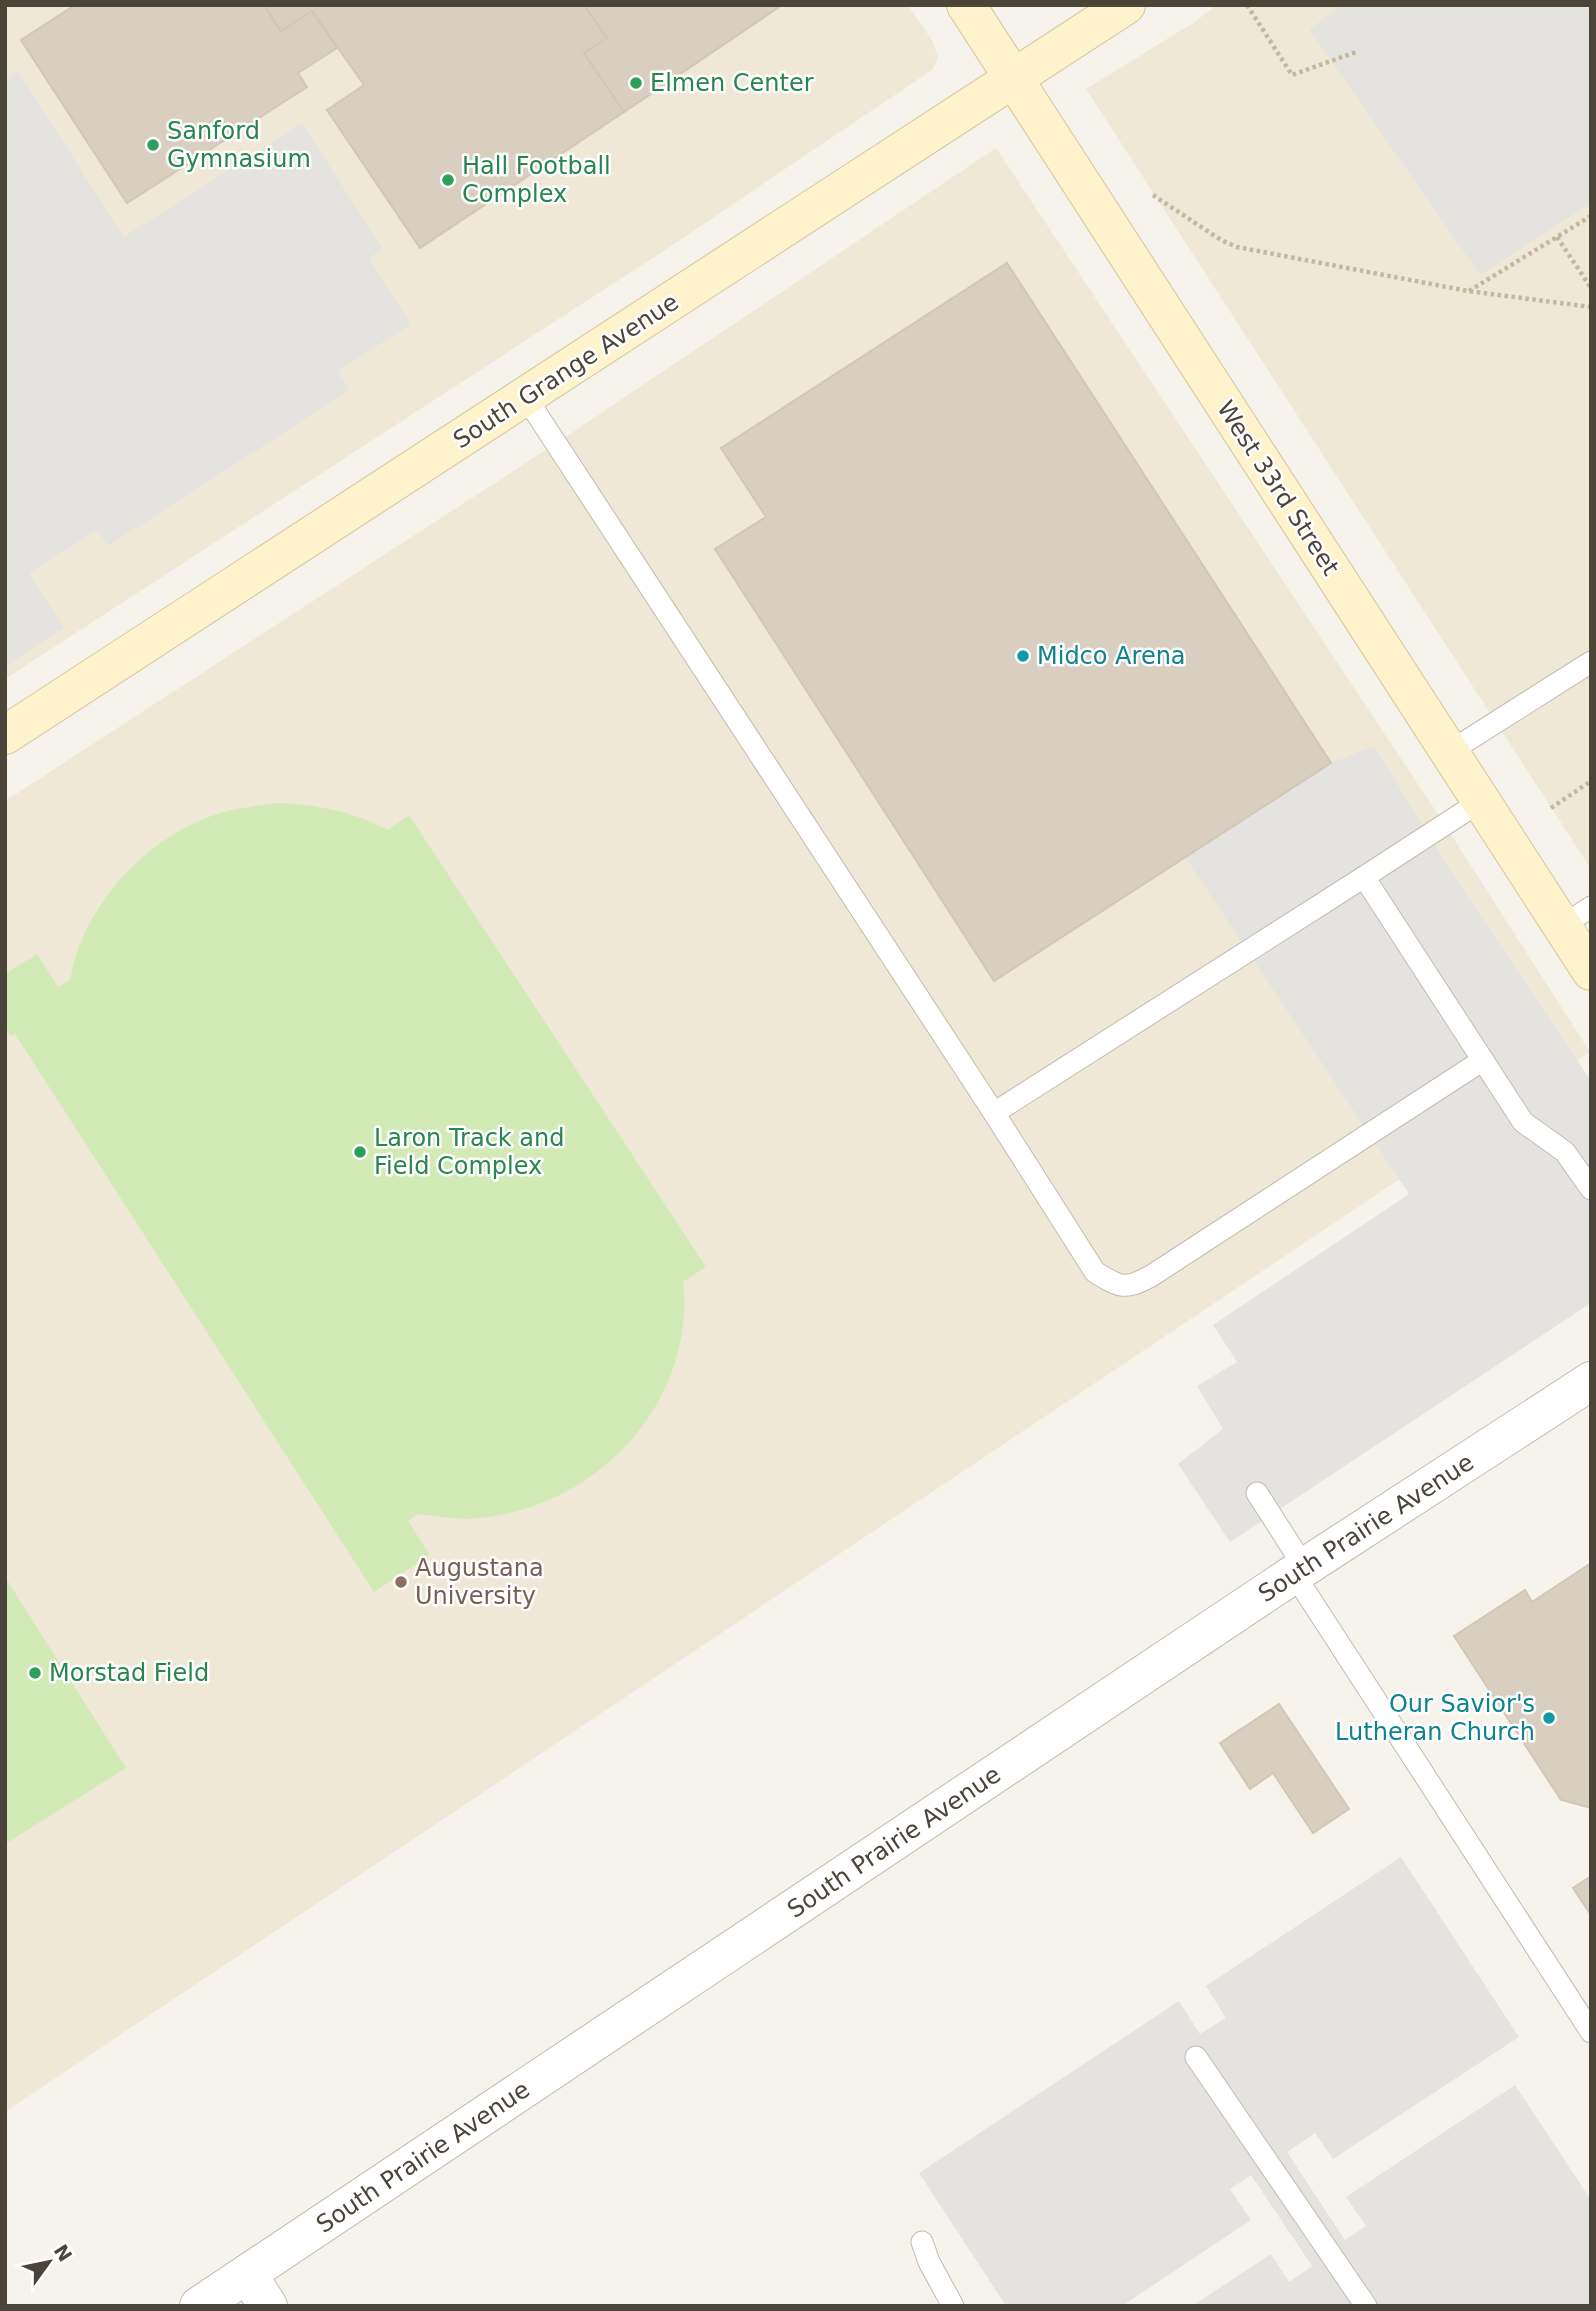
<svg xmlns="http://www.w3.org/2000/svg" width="1596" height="2311" viewBox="0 0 1596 2311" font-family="'DejaVu Sans',sans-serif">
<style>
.education{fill:#efe8d6}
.green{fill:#d2eab5}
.parking{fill:#e5e3e0}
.building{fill:#d8cfc1;stroke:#d3c7b4;stroke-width:2}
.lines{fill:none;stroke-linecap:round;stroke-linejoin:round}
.lane-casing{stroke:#c2bbae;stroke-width:23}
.street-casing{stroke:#c2bbae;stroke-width:40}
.secondary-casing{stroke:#d6c79b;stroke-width:40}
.path{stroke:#c4b79f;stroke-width:4.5;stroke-dasharray:3.5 3.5;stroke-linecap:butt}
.lane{stroke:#fff;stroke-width:21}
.street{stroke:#fff;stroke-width:38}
.secondary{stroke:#fff3cd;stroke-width:38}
.leisure-dot{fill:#2e9e5b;stroke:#fff;stroke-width:2.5}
.culture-dot{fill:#0f9aa8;stroke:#fff;stroke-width:2.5}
.education-dot{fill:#8d6e63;stroke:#fff;stroke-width:2.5}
.labels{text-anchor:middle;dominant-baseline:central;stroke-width:5;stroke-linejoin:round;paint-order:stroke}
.leisure-label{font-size:24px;fill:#27864d;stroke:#fff;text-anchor:start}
.street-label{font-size:24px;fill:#4b4439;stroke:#fff}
.culture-label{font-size:24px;fill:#0d838f;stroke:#fff;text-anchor:start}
.education-label{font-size:24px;fill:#785e54;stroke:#fff;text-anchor:start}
</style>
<rect width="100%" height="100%" fill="#f6f3ec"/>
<g class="education">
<polygon points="5,5 908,5 933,42 938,58 932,70 665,250 5,679"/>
<polygon points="1217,5 1591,5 1591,869 1086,89 1193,23"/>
<polygon points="996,148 1445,825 1590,1052 5,2112 5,801 558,442"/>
</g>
<g class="green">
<path d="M 279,803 C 318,805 352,811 388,830 L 409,815 L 706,1267 L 683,1282 C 684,1292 685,1303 684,1314 C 677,1420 591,1503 488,1517 C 465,1521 441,1517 418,1514 L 408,1521 L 430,1555 L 374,1592 L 15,1034 L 11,1036 L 5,1028 L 5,974 L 37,954 L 58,987 L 70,980 C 73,968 75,955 80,944 C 104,886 152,838 211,816 C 233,808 256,806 279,803 Z"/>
<polygon points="5,1577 126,1768 5,1844"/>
</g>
<g class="parking">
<polygon points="1344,5 1591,5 1591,203 1480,275 1309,29"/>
<polygon points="18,71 124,237 302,123 383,249 369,258 411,324 338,371 350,390 108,546 97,530 29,573 64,628 5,666 5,79"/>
<polygon points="1374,746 1452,873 1591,1081 1591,1303 1230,1542 1178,1464 1223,1429 1197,1386 1237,1362 1213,1325 1409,1194 1185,857 1331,763"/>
<polygon points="1401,1857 1519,2037 1333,2159 1315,2133 1287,2152 1345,2240 1366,2226 1346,2197 1515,2085 1591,2200 1591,2306 1192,2306 1271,2254 1289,2282 1312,2266 1251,2175 1230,2189 1251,2220 1122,2306 1006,2306 919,2173 1179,2001 1200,2034 1226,2018 1206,1986"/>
</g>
<g class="building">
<polygon points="75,5 264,5 281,31 312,11 337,48 298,73 307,87 127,203 21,40"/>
<polygon points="264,5 584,5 607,38 584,53 624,112 420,248 327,110 364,85 312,11 281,31"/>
<polygon points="584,5 782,5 624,112 584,53 607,38"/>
<polygon points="1007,263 1331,763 994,981 715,549 766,517 721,448"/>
<polygon points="1591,1563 1591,1808 1561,1800 1454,1636 1525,1590 1532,1602"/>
<polygon points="1279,1704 1349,1809 1313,1833 1273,1773 1250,1789 1220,1743"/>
<polygon points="1591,1876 1591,1915 1573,1888"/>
</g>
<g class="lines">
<g class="lane-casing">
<g id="lane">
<polyline points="525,396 994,1113 1364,877"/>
<polyline points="1449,752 1591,662"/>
<polyline points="1481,801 1364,877 1523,1122 1565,1152 1591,1189"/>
<polyline points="1562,926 1591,907"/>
<path d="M 994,1113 L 1095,1272 C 1121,1288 1125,1290 1151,1276 L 1483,1060"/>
<polyline points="1257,1493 1305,1568"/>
<polyline points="1294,1574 1591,2032"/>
<polyline points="1196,2057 1366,2306"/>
<polyline points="922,2242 929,2262 953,2306"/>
</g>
</g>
<g class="street-casing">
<g id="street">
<polyline points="248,2275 268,2306"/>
<polyline points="199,2306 1294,1574 1591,1381"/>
</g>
</g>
<g class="secondary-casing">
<g id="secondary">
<polyline points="966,5 1591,971"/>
<polyline points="5,735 1126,5"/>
</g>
</g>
<g class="path">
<polyline points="1247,5 1292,75 1356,52"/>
<polyline points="1153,195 1221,240 1237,247 1468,291 1591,307"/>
<polyline points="1557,237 1591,288"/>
<polyline points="1469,291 1591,216"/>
<polyline points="1551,808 1591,781"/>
</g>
<use href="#lane" class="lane"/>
<use href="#street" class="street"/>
<use href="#secondary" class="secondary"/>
</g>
<g class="leisure-dot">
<circle cx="636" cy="83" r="7"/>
<circle cx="153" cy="145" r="7"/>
<circle cx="448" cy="180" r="7"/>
<circle cx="360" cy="1152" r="7"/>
<circle cx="35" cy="1673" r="7"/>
</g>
<g class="culture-dot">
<circle cx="1023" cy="656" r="7"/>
<circle cx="1549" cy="1718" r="7"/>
</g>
<circle class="education-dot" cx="401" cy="1582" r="7"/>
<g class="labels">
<g class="leisure-label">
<text x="650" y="83">Elmen Center</text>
<text x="167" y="131">Sanford<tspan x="167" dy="28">Gymnasium</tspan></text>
<text x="462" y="166">Hall Football<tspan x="462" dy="28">Complex</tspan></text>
<text x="374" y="1138">Laron Track and<tspan x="374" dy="28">Field Complex</tspan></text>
<text x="49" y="1673">Morstad Field</text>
</g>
<g class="street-label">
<text transform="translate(566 371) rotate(-33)">South Grange Avenue</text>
<text transform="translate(1278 488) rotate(57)">West 33rd Street</text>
<text transform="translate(1366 1528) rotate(-33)">South Prairie Avenue</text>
<text transform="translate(894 1842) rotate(-34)">South Prairie Avenue</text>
<text transform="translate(423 2157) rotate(-34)">South Prairie Avenue</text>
</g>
<g class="culture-label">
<text x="1037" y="656">Midco Arena</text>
<text x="1535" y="1704" text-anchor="end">Our Savior's<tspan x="1535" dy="28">Lutheran Church</tspan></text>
</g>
<g class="education-label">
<text x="415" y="1568">Augustana<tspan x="415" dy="28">University</tspan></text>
</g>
</g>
<rect width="1596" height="2311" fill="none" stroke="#4b4439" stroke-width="14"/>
<g transform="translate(49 2262) rotate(57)" stroke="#ffffff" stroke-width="5" paint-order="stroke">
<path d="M0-5L12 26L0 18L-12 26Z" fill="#4b4439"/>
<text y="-10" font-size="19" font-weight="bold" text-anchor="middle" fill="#4b4439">N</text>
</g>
</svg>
